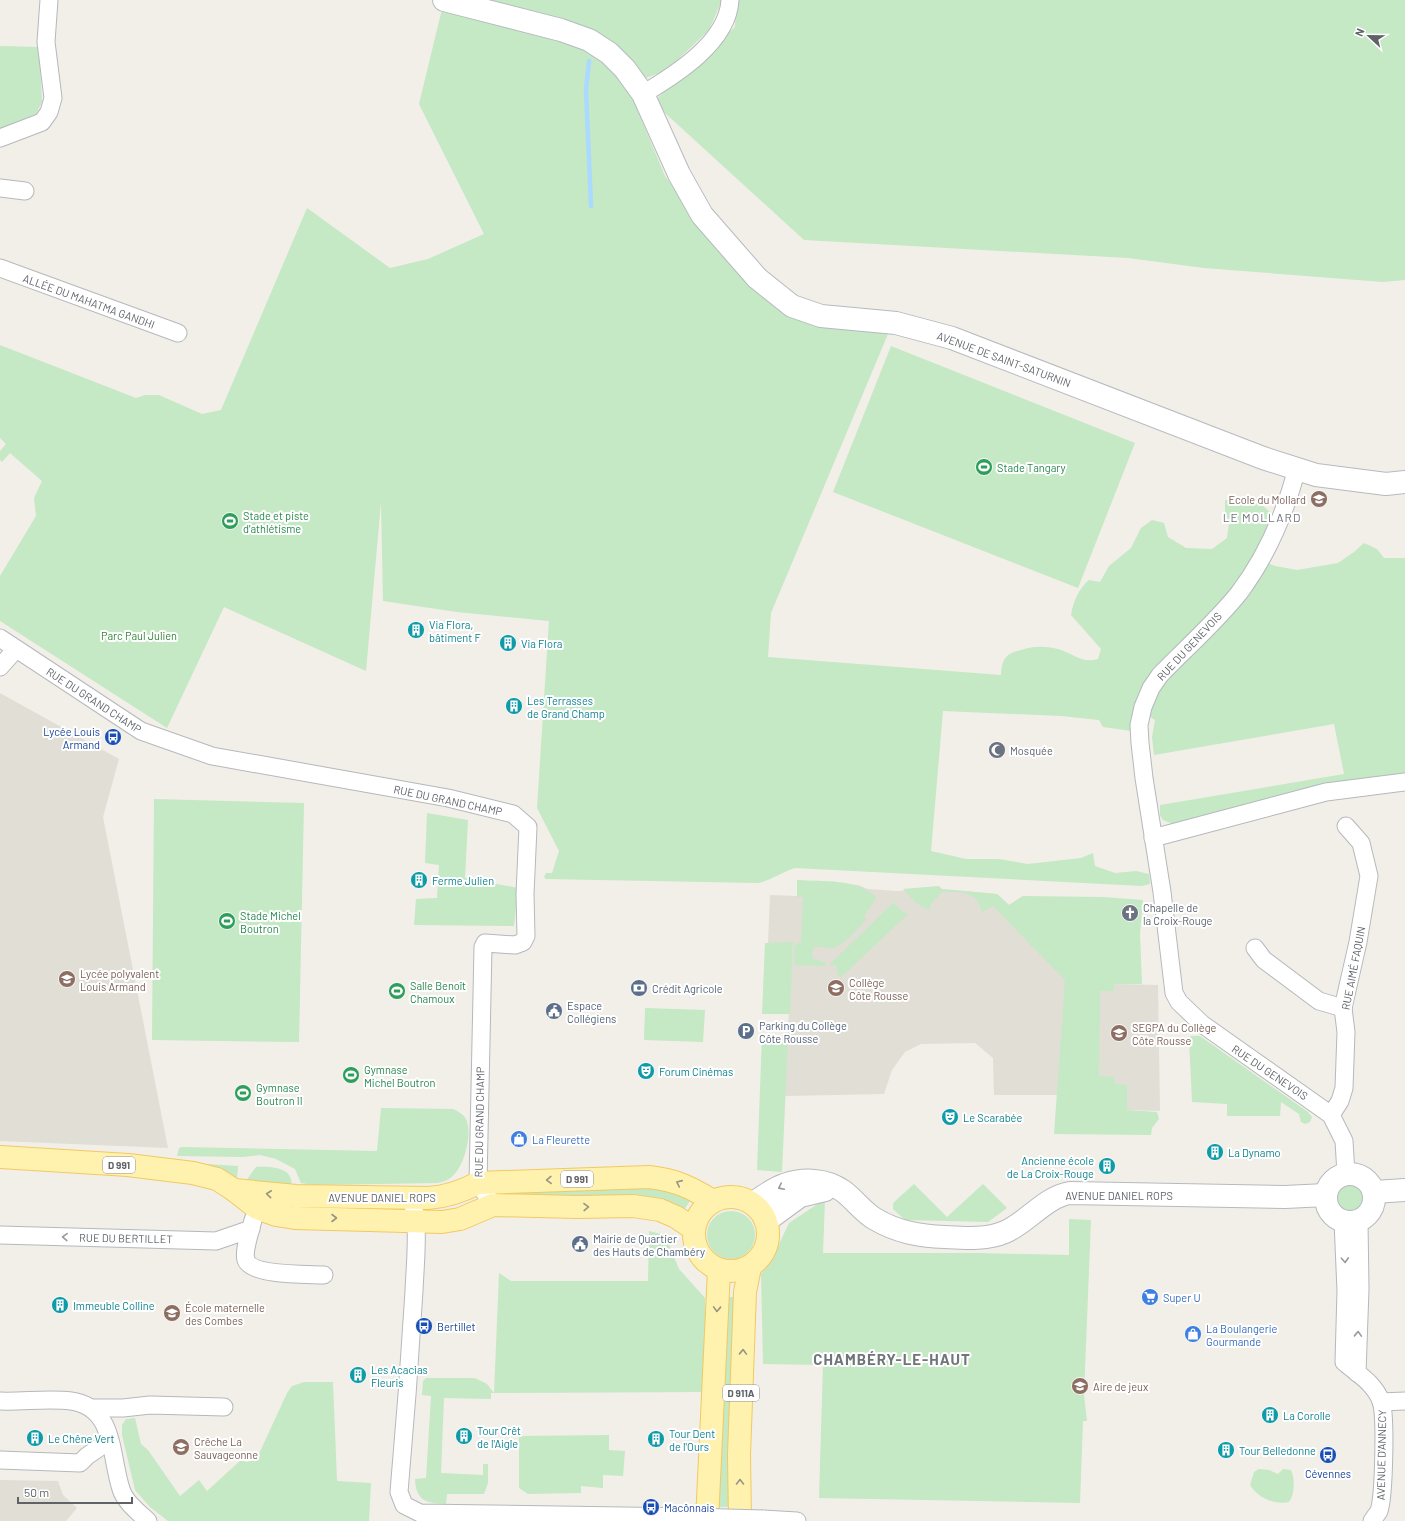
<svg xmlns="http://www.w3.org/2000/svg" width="1405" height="1521" viewBox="0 0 1405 1521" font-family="Barlow,sans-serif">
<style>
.education{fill:#e1ded6}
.green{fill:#c5e8c5}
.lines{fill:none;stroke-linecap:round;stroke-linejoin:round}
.stream{stroke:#aadaff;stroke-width:4.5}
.street-casing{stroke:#b5b8bc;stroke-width:19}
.secondary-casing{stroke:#b6babf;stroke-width:24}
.primary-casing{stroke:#f2c960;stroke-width:24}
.street{stroke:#fff;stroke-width:17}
.secondary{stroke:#fff;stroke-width:22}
.primary{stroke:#fff2af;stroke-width:22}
.street-bridge-casing{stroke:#b5b8bc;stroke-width:19;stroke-linecap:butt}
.street-bridge{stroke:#fff;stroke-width:17}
.oneway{stroke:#979581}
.oneway2{stroke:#979a9d}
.labels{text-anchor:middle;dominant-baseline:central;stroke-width:4;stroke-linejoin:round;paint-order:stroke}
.shield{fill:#fff;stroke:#8f9295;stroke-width:1}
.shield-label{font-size:10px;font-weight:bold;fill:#5f6368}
.street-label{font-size:11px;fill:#5f6368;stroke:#fff}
.leisure-label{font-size:11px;fill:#27864d;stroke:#fff;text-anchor:start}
.education-label{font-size:11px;fill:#785e54;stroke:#fff;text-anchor:start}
.culture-label{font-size:11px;fill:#0d838f;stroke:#fff;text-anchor:start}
.park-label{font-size:11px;fill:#348238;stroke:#fff}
.transit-label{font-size:11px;fill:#164399;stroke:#fff;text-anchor:start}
.worship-label{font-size:11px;fill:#5b616d;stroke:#fff;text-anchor:start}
.service-label{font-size:11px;fill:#4e5e75;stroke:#fff;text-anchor:start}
.shop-label{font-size:11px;fill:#366cbe;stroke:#fff;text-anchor:start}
.neighbourhood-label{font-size:12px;letter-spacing:1px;fill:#70757a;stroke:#fff}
.district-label{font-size:15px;font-weight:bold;letter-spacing:1px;fill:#70757a;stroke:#fff}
</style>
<rect width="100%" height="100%" fill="#f1efe8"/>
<g class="education">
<polygon points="0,693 119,759 103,817 168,1148 0,1141"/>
<polygon points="798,881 858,885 868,889 896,891 942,889 997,894 1009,905 1023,896 1113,984 1158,985 1160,1111 1127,1110 1057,1095 994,1095 993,1058 975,1043 921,1044 905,1052 892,1070 884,1094 784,1096 793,943 768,943 770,895 797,896"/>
<polygon points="0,1480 58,1481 63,1495 77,1508 66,1521 0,1521"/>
</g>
<g class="green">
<polygon points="488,0 722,0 709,30 667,70 643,79 624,52 594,31"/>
<polygon points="736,0 1405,0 1405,280 1383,282 1204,268 1128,258 804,240 653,102 735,27"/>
<path d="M 442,9 L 576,42 L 603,61 L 629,90 L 665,176 L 699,221 L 745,273 L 839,325 L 888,334 L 771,613 L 768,657 L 1001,675 C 1002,659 1005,654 1021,650 C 1034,646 1044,646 1058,649 C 1073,653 1081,664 1098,659 L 1101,649 L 1071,615 C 1073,602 1079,588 1089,580 L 1100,582 L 1109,566 L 1131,548 L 1141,528 L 1152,520 L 1164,523 L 1168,537 L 1186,548 L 1212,549 L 1227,538 L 1229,523 L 1225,511 L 1225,500 C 1244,499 1259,498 1271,514 L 1264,536 L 1253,557 L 1275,566 L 1297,570 L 1338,563 L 1354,552 L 1364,543 L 1377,549 L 1384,558 L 1405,558 L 1405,773 L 1337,782 L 1173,824 L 1163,820 L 1160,815 L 1160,805 L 1344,774 L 1334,724 L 1154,755 L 1152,737 L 1155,720 L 1145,714 L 1132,731 L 1103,727 L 1099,720 L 1061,716 L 943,711 L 931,851 L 966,859 L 999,859 L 1028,864 L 1081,858 L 1093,853 L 1095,866 L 1115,873 L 1136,871 L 1149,874 L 1150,884 L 1142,886 L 795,868 C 781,872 771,881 757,883 L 546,879 L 544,877 L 546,873 L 552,873 L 559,851 L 537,808 L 549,621 L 457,612 L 383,601 L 381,502 L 366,671 L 224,607 L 167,728 L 0,621 L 0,576 L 36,516 L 34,498 L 42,481 L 10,453 L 2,462 L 0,460 L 0,451 L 6,444 L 0,438 L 0,345 L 136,398 L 145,395 L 159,395 L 202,414 L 221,410 L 307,208 L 390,268 L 428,259 L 484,234 L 419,104 Z"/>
<polygon points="0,46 39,47 42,102 36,114 0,128"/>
<polygon points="891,346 1135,443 1078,588 833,492"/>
<polygon points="154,799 304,803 299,1042 152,1040"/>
<polygon points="427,813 468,820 465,878 518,888 514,926 414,925 416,899 437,898 439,865 425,863"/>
<path d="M 797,880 C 823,882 857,878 876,897 C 873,905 868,908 864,917 L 866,920 C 859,927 842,948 832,948 C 823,948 824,945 813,948 L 812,954 L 813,959 L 824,962 L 826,966 L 794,965 L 795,945 L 801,942 L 803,897 L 797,897 Z"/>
<path d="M 939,886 L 942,889 L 997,894 L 1009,905 L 1023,896 L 1103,897 L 1143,900 L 1140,934 L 1142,984 L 1114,984 L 1114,991 L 1100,991 L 1099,1076 L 1114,1077 L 1115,1084 L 1127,1085 L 1127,1110 L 1157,1112 L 1159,1119 L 1152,1128 L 1151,1135 L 1054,1134 L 1065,980 L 993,906 L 982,912 C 977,890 961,892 942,892 L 931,904 L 929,910 L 916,903 L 903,889 Z"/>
<polygon points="893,903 907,915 841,977 838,975 836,965 829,965"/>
<polygon points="793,942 790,1014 762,1014 765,943"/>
<polygon points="645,1008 705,1010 703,1042 644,1040"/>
<polygon points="762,1036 788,1038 782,1172 757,1170"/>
<polygon points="1191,1036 1200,1036 1308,1112 1312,1117 1310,1122 1305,1124 1301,1122 1299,1114 1281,1102 1280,1116 1227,1116 1227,1104 1192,1102 1189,1039"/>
<path d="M 381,1108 L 453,1109 C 458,1111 463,1114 466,1119 C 473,1134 464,1170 449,1179 C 446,1181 441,1182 437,1183 L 313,1185 L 301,1183 L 295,1169 L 276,1159 L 260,1155 L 243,1157 L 177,1156 L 179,1148 L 182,1147 L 377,1151 Z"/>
<polygon points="206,1164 238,1166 237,1179"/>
<path d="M 256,1167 C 265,1166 287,1167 290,1177 C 292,1180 291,1184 291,1187 L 245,1182 Z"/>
<circle cx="1349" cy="1198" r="18"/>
<polygon points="914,1184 947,1217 983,1184 1007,1208 988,1222 905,1220 893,1209 893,1203"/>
<polygon points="642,1187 678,1190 690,1201 684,1210 504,1198 504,1194 512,1191"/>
<polygon points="825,1199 823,1253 978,1253 1069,1255 1069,1219 1091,1220 1084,1395 1087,1421 1083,1421 1080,1503 819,1498 823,1365 763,1364 761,1274 770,1263 789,1223"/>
<circle cx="731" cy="1235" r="24"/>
<path d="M 649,1231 L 665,1235 L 679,1269 L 705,1298 L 705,1392 L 491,1393 L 491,1399 L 444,1398 L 441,1473 L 483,1475 L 483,1464 L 488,1464 L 488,1483 L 484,1494 L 447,1494 L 446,1504 C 426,1503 416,1501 415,1479 L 426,1478 L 431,1396 L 422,1395 L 423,1381 L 426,1378 L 475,1378 L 487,1384 L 494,1393 L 499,1273 L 511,1281 L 648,1281 Z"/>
<polygon points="728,1297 739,1297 733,1507 718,1507"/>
<polygon points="304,1382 333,1382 337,1481 371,1483 369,1521 168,1521 150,1507 135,1490 122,1435 122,1425 126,1419 135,1418 141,1444 148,1450 180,1496 199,1480 207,1491 241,1460 247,1462 258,1456 287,1393 292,1386"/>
<polygon points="609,1435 609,1450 625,1451 623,1476 603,1475 603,1488 581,1486 581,1493 528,1494 519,1488 519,1436"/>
<path d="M 1259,1469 L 1269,1470 L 1278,1474 L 1283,1469 L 1291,1470 C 1295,1479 1295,1494 1289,1502 C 1274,1505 1258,1498 1250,1485 L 1254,1472 Z"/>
</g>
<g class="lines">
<polyline class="stream" points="589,61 586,90 591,206"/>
<g class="street-casing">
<g id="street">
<path d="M 643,94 C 675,75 728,42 730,0"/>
<polyline points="0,138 42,122 49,112 53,98 46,42 49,0"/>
<polyline points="0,188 25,191"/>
<polyline points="0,268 178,333"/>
<path d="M 1297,469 C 1285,513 1267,556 1239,593 C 1216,622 1186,648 1160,675 L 1151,688 L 1143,707 L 1139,725 L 1140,743 L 1144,778 L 1162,892 L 1174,993 L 1179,1002 L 1202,1024 L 1331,1115 L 1344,1141 L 1346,1174"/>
<polyline points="0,638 141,731 212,756 448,798 513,814 528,827 525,894 526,936 523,942 515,945 485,943 483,947 478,1183 493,1205"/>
<polyline points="0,667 16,649"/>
<polyline points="1153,838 1326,792 1405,782"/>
<polyline points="1255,948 1264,960 1319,1001 1343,1008"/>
<polyline points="1331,1115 1340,1101 1344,1088 1346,1032 1343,1008 1358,942 1369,876 1361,843 1346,826"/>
<path d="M 411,1198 C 420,1222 415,1265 414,1291 C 410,1358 405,1425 399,1492 L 404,1505 L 420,1513 L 690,1517"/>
<path d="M 253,1220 C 251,1229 243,1251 246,1260 C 252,1276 308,1274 324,1275"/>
<path d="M 1343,1221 L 1346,1291 L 1344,1362 C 1358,1374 1374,1383 1381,1401 C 1386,1415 1384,1496 1379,1511 C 1377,1514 1374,1518 1372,1521"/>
<polyline points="0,1235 216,1241 251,1229"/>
<polyline points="1357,1373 1360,1289 1359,1221"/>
<path d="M 0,1401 C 23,1402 48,1398 71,1401 C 115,1407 110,1455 121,1489 C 125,1502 138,1512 148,1521"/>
<polyline points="1381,1402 1405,1401"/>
<polyline points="93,1408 123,1408 150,1405 224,1407"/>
<polyline points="0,1460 80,1463 87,1456 109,1441"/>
<polyline points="763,1519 797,1521"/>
</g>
</g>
<g class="secondary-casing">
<g id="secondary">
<polyline points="444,0 561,30 589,40 609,53 625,69 643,94 679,174 702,215 757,278 792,306 821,316 896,323 952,338 1263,458 1316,475 1386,484 1405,482"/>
<circle cx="1350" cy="1198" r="24"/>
<polyline points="1374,1192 1405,1190"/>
<path d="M 753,1203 C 763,1197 774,1188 784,1185 C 804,1178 826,1179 843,1191 C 854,1199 863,1212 875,1219 C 897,1232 919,1236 945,1237 C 964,1238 987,1240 1005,1232 C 1028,1222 1045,1197 1070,1193 L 1285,1197 L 1326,1195"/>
<polyline points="766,1221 800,1196 825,1190"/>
</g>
</g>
<g class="primary-casing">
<g id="primary">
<polyline points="0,1157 128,1165 193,1173 217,1179 234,1190 257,1208 276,1215 295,1218 442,1222 460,1219 493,1205 577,1207 633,1206 660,1210 676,1217 694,1229"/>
<path d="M 234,1190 L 296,1196 L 428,1198 C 446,1197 461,1192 478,1183 L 649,1177 C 676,1180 690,1187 713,1201"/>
<circle cx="731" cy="1234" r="37"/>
<polyline points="707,1521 719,1270"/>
<polyline points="740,1521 739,1455 745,1292 750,1267"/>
</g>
</g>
<use href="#street" class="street"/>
<use href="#secondary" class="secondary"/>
<use href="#primary" class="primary"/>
<g class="street-bridge-casing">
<polyline id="street-bridge" points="690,1517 763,1519"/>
</g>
<use href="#street-bridge" class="street-bridge"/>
</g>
<defs><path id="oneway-chevron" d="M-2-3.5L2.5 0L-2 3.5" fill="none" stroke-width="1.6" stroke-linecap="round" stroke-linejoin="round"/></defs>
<g class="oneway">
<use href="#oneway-chevron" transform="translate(549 1180) rotate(178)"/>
<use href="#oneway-chevron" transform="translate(679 1183) rotate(-156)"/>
<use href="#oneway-chevron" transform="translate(269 1194) rotate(-174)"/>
<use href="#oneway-chevron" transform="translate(586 1207) rotate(-1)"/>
<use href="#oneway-chevron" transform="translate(334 1218)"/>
<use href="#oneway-chevron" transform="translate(717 1309) rotate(92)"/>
<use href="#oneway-chevron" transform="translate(743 1352) rotate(-88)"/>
<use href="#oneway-chevron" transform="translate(740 1482) rotate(-90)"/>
</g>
<g class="oneway2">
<use href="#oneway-chevron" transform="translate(781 1187) rotate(154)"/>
<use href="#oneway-chevron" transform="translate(65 1237) rotate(-178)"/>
<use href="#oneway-chevron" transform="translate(1345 1260) rotate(87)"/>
<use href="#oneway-chevron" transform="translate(1358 1334) rotate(-88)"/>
</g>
<defs>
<g id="stadium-disc" transform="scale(0.9)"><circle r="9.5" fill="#2e9e5b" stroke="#fff"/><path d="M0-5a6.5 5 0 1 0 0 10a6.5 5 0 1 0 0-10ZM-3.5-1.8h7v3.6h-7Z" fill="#fff"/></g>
<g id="school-disc" transform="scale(0.9)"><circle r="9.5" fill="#8d6e63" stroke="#fff"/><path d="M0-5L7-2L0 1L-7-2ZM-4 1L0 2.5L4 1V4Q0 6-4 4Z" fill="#fff"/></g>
<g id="building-disc" transform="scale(0.9)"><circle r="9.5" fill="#0f9aa8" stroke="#fff"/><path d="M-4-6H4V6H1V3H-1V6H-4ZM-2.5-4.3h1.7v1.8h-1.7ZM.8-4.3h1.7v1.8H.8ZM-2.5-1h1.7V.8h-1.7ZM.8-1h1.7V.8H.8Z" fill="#fff"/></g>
<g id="bus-disc" transform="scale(0.9)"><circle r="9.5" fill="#1a4fb4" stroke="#fff"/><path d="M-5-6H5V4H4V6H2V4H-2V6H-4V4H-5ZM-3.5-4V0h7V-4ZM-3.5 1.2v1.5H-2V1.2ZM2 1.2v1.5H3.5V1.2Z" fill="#fff"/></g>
<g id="mosque-disc" transform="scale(0.9)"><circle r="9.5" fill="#6b7280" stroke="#fff"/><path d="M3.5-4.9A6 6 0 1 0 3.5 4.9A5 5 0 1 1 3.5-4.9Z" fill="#fff"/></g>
<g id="church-disc" transform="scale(0.9)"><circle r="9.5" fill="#6b7280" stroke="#fff"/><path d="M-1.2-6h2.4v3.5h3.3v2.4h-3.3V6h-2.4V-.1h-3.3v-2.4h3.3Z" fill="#fff"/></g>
<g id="bank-disc" transform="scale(0.9)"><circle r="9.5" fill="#5c6f8a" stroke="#fff"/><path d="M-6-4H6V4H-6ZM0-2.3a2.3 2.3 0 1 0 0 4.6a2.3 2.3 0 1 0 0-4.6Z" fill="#fff"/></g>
<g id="civic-disc" transform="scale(0.9)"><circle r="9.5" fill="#5c6f8a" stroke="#fff"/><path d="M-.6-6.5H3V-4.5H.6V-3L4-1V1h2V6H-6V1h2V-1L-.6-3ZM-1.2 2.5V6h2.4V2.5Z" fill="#fff"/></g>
<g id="parking-disc" transform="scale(0.9)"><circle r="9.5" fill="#5c6f8a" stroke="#fff"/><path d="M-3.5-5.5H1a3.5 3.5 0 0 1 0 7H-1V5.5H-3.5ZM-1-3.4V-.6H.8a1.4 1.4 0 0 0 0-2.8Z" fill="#fff"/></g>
<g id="theatre-disc" transform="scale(0.9)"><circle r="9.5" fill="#0f9aa8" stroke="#fff"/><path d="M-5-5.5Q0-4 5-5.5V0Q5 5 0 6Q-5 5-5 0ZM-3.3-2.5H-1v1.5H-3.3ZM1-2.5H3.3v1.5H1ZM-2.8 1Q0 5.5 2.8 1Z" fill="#fff"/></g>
<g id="shop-disc" transform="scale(0.9)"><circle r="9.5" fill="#3f7fe0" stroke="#fff"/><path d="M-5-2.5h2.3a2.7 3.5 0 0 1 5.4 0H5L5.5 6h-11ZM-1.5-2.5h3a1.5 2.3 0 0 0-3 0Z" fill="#fff"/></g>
<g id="supermarket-disc" transform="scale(0.9)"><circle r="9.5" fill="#3f7fe0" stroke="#fff"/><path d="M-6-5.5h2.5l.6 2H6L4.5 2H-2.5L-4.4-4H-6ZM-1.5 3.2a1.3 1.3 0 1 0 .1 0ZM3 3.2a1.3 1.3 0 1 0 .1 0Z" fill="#fff"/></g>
</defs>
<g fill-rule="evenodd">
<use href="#stadium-disc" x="984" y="467"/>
<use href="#school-disc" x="1319" y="499"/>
<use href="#stadium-disc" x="230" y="521"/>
<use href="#building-disc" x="416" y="630"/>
<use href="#building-disc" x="508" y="643"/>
<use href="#building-disc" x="514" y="706"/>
<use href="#bus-disc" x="113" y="737"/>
<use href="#mosque-disc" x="997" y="750"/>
<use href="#building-disc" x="419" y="880"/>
<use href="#church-disc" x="1130" y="913"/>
<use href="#stadium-disc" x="227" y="921"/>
<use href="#school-disc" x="67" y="979"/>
<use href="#bank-disc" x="639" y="988"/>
<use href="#school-disc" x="836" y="988"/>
<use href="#stadium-disc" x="397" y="991"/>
<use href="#civic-disc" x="554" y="1011"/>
<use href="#parking-disc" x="746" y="1031"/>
<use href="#school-disc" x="1119" y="1033"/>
<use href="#theatre-disc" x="646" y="1071"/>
<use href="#stadium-disc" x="351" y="1075"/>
<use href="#stadium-disc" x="243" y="1093"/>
<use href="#theatre-disc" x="950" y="1117"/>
<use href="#shop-disc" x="519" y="1139"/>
<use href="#building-disc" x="1215" y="1152"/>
<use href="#building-disc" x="1107" y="1166"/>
<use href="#civic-disc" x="580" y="1244"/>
<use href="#supermarket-disc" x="1150" y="1297"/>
<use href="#building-disc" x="60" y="1305"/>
<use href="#school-disc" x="172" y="1313"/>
<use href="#bus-disc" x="424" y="1326"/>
<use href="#shop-disc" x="1193" y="1334"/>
<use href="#building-disc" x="358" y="1375"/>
<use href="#school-disc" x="1080" y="1386"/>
<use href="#building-disc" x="1270" y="1415"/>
<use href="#building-disc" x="464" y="1436"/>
<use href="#building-disc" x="35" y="1438"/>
<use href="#building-disc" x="656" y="1439"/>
<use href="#school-disc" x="181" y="1447"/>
<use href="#building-disc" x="1226" y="1450"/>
<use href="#bus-disc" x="1328" y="1455"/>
<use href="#bus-disc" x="651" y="1507"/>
</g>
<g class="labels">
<g class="shield">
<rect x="103" y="1157" width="32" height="16" rx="3"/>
<rect x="561" y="1171" width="32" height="16" rx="3"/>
<rect x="723" y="1385" width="36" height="16" rx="3"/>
</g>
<g class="shield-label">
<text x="119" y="1165">D 991</text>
<text x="577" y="1179">D 991</text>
<text x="741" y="1393">D 911A</text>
</g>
<g class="street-label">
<text transform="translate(89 301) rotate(20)">ALLÉE DU MAHATMA GANDHI</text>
<text transform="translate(1004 359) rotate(20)">AVENUE DE SAINT-SATURNIN</text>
<text transform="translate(1189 646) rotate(-47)">RUE DU GENEVOIS</text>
<text transform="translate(94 700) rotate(33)">RUE DU GRAND CHAMP</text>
<text transform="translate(448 800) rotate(12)">RUE DU GRAND CHAMP</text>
<text transform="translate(1353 968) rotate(-79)">RUE AIMÉ FAQUIN</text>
<text transform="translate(1270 1072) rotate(34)">RUE DU GENEVOIS</text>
<text transform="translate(479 1122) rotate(-89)">RUE DU GRAND CHAMP</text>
<text x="1119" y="1195">AVENUE DANIEL ROPS</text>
<text x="382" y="1197">AVENUE DANIEL ROPS</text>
<text transform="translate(126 1238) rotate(1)">RUE DU BERTILLET</text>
<text transform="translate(1381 1455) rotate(-89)">AVENUE D'ANNECY</text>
</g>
<g class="leisure-label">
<text x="997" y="467">Stade Tangary</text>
<text x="243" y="515">Stade et piste<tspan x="243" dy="13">d'athlétisme</tspan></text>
<text x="240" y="915">Stade Michel<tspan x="240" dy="13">Boutron</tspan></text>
<text x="410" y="985">Salle Benoît<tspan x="410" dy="13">Chamoux</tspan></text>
<text x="364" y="1069">Gymnase<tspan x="364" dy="13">Michel Boutron</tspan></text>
<text x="256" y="1087">Gymnase<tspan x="256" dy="13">Boutron II</tspan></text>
</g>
<g class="education-label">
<text x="1306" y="499" text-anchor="end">Ecole du Mollard</text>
<text x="80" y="973">Lycée polyvalent<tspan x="80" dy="13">Louis Armand</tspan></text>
<text x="849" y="982">Collège<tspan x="849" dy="13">Côte Rousse</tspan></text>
<text x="1132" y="1027">SEGPA du Collège<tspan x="1132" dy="13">Côte Rousse</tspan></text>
<text x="185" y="1307">École maternelle<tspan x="185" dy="13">des Combes</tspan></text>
<text x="1093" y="1386">Aire de jeux</text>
<text x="194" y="1441">Crêche La<tspan x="194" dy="13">Sauvageonne</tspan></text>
</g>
<g class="culture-label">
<text x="429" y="624">Via Flora,<tspan x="429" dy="13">bâtiment F</tspan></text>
<text x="521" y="643">Via Flora</text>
<text x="527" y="700">Les Terrasses<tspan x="527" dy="13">de Grand Champ</tspan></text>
<text x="432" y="880">Ferme Julien</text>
<text x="659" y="1071">Forum Cinémas</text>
<text x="963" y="1117">Le Scarabée</text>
<text x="1228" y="1152">La Dynamo</text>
<text x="1094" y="1160" text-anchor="end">Ancienne école<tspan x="1094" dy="13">de La Croix-Rouge</tspan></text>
<text x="73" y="1305">Immeuble Colline</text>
<text x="371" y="1369">Les Acacias<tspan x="371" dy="13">Fleuris</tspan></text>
<text x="1283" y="1415">La Corolle</text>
<text x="477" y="1430">Tour Crêt<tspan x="477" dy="13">de l'Aigle</tspan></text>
<text x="669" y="1433">Tour Dent<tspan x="669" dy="13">de l'Ours</tspan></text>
<text x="48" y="1438">Le Chêne Vert</text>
<text x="1239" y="1450">Tour Belledonne</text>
</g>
<g class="park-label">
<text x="139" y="635">Parc Paul Julien</text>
</g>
<g class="transit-label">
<text x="100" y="731" text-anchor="end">Lycée Louis<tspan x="100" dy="13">Armand</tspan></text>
<text x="437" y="1326">Bertillet</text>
<text x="1328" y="1473" text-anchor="middle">Cévennes</text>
<text x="664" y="1507">Macônnais</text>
</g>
<g class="worship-label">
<text x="1010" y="750">Mosquée</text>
<text x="1143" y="907">Chapelle de<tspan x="1143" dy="13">la Croix-Rouge</tspan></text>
</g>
<g class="service-label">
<text x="652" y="988">Crédit Agricole</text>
<text x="567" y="1005">Espace<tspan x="567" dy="13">Collégiens</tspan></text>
<text x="759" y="1025">Parking du Collège<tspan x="759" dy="13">Côte Rousse</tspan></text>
<text x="593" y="1238">Mairie de Quartier<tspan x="593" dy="13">des Hauts de Chambéry</tspan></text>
</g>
<g class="shop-label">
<text x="532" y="1139">La Fleurette</text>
<text x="1163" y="1297">Super U</text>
<text x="1206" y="1328">La Boulangerie<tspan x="1206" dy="13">Gourmande</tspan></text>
</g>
<g class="neighbourhood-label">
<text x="1262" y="517">LE MOLLARD</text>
</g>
<g class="district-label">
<text x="892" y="1359">CHAMBÉRY-LE-HAUT</text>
</g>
</g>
<g transform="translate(1369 36) rotate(292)" stroke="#ffffff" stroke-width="3" paint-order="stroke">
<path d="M0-3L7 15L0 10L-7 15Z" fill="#5f6368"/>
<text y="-6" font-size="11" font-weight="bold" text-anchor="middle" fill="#5f6368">N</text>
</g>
<path d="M18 1497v6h114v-6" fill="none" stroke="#5f6368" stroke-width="2"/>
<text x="24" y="1497" font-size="12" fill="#5f6368" stroke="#ffffff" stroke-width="3" paint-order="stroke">50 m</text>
</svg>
